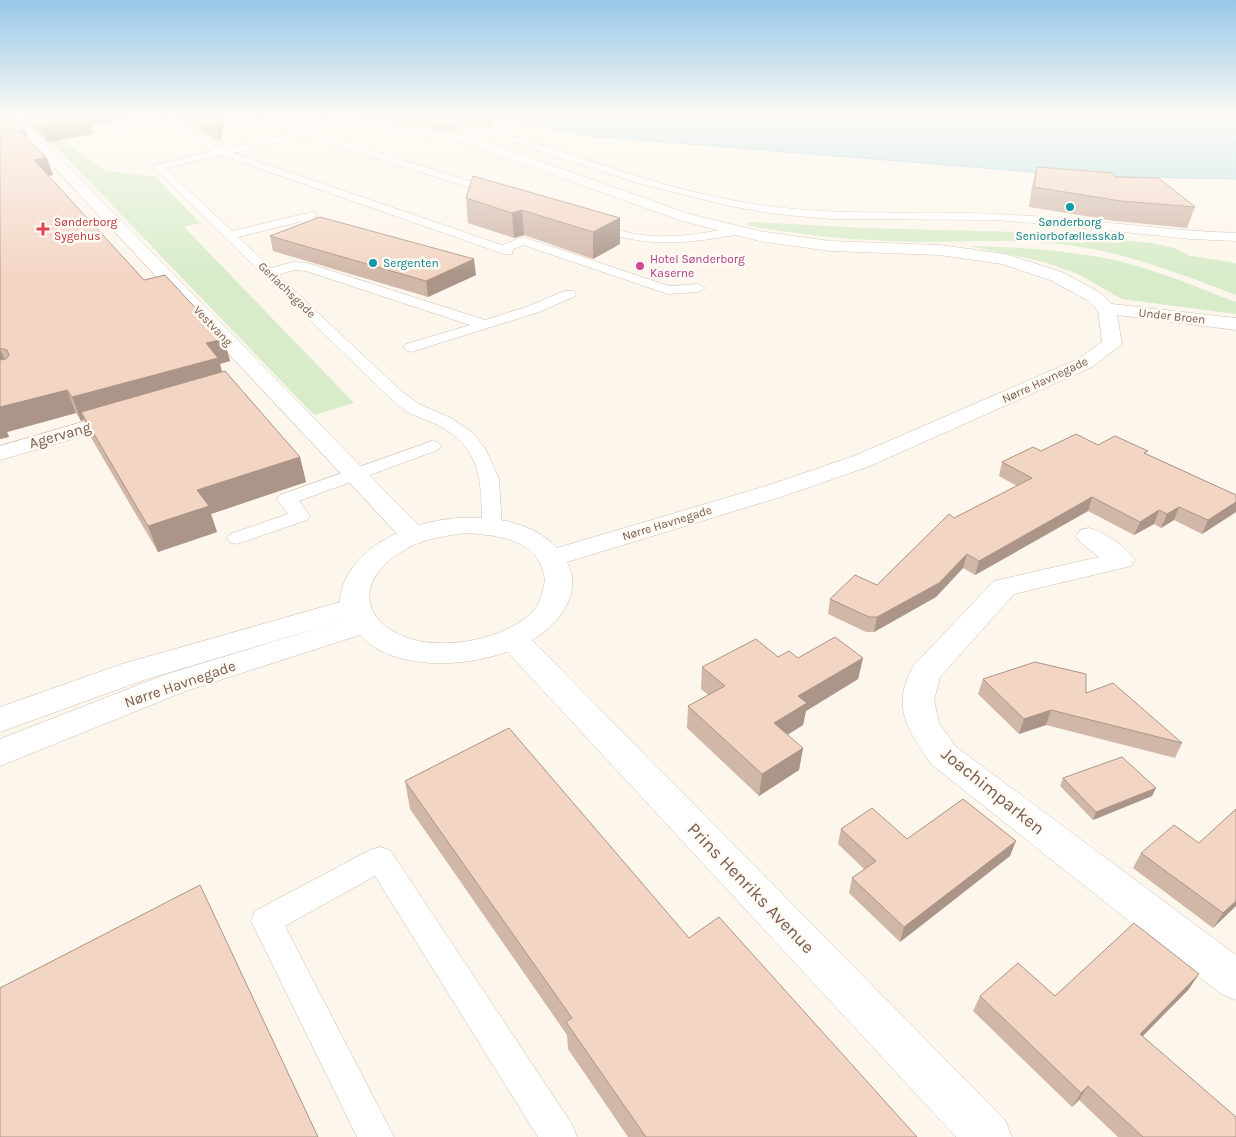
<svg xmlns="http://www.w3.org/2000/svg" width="1236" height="1137" viewBox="0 0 1236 1137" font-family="Karla,sans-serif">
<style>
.green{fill:#d8ecc9}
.water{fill:#bfe3e8;stroke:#a5d3da}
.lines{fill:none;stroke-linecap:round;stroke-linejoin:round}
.service-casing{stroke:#d1beb0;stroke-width:1}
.minor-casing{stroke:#d1beb0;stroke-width:1}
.tertiary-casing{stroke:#d1beb0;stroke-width:1}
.service{fill:#fff;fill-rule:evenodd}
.minor{fill:#fff;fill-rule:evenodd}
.tertiary{fill:#fff;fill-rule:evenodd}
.wall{fill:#d1b7a8}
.shaded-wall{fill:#aa9588}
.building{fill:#f3d5c3;stroke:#aa9588}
.culture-dot{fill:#0f9aa8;stroke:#fffaf3;stroke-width:2}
.health-dot{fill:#e0444e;stroke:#fffaf3;stroke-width:2}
.hotel-dot{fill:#d1479c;stroke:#fffaf3;stroke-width:2}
.labels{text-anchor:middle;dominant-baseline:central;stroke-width:5;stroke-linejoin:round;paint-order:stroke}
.far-health-label{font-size:12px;fill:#be3a42;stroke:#fffaf3;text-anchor:start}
.far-culture-label{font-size:12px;fill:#0d838f;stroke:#fffaf3}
.far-hotel-label{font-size:12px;fill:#b23c85;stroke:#fffaf3;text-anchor:start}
.far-street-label{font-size:12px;fill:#7a5c4d;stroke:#fffaf3}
.street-label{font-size:15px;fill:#7a5c4d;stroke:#fffaf3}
.near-street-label{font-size:18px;fill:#7a5c4d;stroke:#fffaf3}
</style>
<rect width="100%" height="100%" fill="#fdf6ec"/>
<g class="green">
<polygon points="34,124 38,124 107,171 155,177 200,223 184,227 354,403 314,415"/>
<path d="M 750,222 L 867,228 L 1057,233 L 1151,243 L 1175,248 L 1191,256 L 1231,262 L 1236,264 L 1236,295 C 1179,273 1119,250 1058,244 C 1012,239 965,242 918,242 C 859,241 802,236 745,225 Z"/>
<path d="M 970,246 C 1018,247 1067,250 1114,260 C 1154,269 1192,285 1230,300 L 1236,302 L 1236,314 L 1122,299 L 1078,274 L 1044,262 Z"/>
</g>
<polygon class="water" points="509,117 1236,117 1236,179 1100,176 1096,170 1067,168 1072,178 1039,177 1033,172 590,136 501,119"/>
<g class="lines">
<g class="service-casing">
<g id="service">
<path d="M 138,117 L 162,117 L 223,149 L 305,130 L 502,191 L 503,193 L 498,196 L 494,195 L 305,136 L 233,153 L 502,245 L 523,237 L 669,286 L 698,284 L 705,288 L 698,292 L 668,294 L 523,245 L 513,249 L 512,254 L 504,254 L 221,155 L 165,168 L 232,231 L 312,212 L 318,215 L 313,218 L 342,225 L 344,228 L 338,232 L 299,222 L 238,237 L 271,268 L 293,262 L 307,263 L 485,320 L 529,306 L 564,291 L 574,291 L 576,294 L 574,297 L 539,312 L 411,352 L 406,350 L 403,347 L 406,344 L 470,325 L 306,271 L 294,270 L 278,275 L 400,390 L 419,404 L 451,418 L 474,434 L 486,450 L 499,479 L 502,527 L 499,531 L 492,533 L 485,531 L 482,527 C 481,482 483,449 438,425 C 428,420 416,417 406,411 C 400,407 394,401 388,396 L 153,167 L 154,165 L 213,151 L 154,120 L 119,126 L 121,129 L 116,132 L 113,131 L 108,124 L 113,121 Z"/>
<path d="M 394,117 C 481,117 560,153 643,178 C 671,187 701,194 731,200 C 819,218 907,210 996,214 C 1076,217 1156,230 1236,233 L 1236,241 L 1191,239 L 1047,224 L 994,220 L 831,219 L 775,214 L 730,206 L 637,183 L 495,136 L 398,120 Z"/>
<path d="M 593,220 C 604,223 615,229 626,232 C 662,241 700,234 735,227 L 741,231 L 735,235 C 681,245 640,247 589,227 L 587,224 Z"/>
<polygon points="432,441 438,442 441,446 438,450 299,501 310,516 307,520 237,544 230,542 227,538 230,534 288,514 277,499 280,495"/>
<polygon points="380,847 390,850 572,1124 577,1137 538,1137 375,876 285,926 394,1137 357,1137 251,921 255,911 370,850"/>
</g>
</g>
<g class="minor-casing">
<g id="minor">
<polygon points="7,117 20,117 422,529 426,535 422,541 413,543 404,541"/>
<polygon points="255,117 272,117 309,130 311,133 309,136 301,136 257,119"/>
<polygon points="124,410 132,412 135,417 132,422 0,460 0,446"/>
<path d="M 1089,528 C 1105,532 1126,547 1135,560 L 1131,566 L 1014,594 L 940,677 L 934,700 L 939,723 L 955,746 L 1236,955 L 1236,1000 L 1221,994 L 931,764 C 908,730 890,706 914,665 L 994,581 L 1099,557 L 1080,542 L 1076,536 L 1080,530 Z"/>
<polygon points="513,629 524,632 1005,1120 1012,1137 956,1137 502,646 498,639 502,632"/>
</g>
</g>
<g class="tertiary-casing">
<path id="tertiary" d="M 323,117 L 350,117 L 475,138 L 689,214 L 759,231 L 830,241 L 940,245 L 1005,254 L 1062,272 L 1099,292 L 1112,304 L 1236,318 L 1236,330 L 1117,315 L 1122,344 L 1092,367 L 870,466 L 784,496 L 567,562 C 574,576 574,588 568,602 C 542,665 404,685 360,635 L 186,691 L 0,766 L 0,739 L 164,675 L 348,619 L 144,680 L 0,732 L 0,707 L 122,664 L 340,602 C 340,587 346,578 353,567 C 392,513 511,498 557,548 L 766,486 L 854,456 L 1078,359 L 1102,342 L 1098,311 L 1087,300 L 1050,280 L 1002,264 L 940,255 L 830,251 L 759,241 L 679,220 L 468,144 L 329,120 ZM 466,533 C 491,535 527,537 540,563 C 543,570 546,577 544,585 C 542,593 540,603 535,609 C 509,639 447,650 411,639 C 359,623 356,579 401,552 C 421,539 443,536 466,533 Z"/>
</g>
<use href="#service" class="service"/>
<use href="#minor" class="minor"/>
<use href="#tertiary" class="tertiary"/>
</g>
<g class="wall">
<polygon points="0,117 28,139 53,175 48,176 144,280 224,339 230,361 220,364 222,372 300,457 306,482 211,514 217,532 158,552 90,436 84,420 81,421 76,413 7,432 9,437 0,439"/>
<polygon points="23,117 130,117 113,119 107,123 91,125 93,134 47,142"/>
<polygon points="173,117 225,117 220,141"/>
<polygon points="355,117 493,117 490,128 457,122 458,132"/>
<polygon points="1037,167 1115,177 1195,207 1187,228 1115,221 1029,207 1032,186"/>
<polygon points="466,198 620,218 620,244 593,259 524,235 514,238 468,223"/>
<polygon points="270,236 476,275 428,297 273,251"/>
<polygon points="1098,445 1147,454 1236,495 1236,512 1202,534 1174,520 1161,528 1154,524 1134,535 1088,511 975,575 963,568 936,597 874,632 866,632 828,614 830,599 877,585 954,518 1017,486 999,476 1002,462 1041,451"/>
<polygon points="778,657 798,658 863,658 858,679 806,711 803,725 787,735 803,748 799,770 759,796 687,728 688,706 708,695 701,689 702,667"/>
<polygon points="983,679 1086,693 1182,743 1175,758 1046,725 1019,734 978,694"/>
<polygon points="1063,778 1152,796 1093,820 1060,786"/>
<polygon points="405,781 689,938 917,1137 628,1137 568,1049 567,1035 410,809"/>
<polygon points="1236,809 1236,906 1213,928 1133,868 1141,853 1199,843"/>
<polygon points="841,829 907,839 1010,856 900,942 849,893 852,878 864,869 838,844"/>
<polygon points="1189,989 1143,1036 1236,1137 1118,1137 1079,1100 1072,1107 973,1011 980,996 1055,996"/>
</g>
<g class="shaded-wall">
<polygon points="79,117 130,117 113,119 107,123 91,125 93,134 47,142 42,126"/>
<polygon points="218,117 225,117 220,141 216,126"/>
<polygon points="490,117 493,117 490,128"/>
<polygon points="25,129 30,145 19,130"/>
<polygon points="47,158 53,175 40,177 34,160"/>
<polygon points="522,210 524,235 514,238 512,213"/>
<polygon points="620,218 620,244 593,259 593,232"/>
<polygon points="474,259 476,275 428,297 426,281"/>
<polygon points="224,339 230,361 220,364 224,380 81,412 84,420 81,421 72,397 206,343"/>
<polygon points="0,349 9,370 0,372"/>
<polygon points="67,390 76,413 7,432 9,437 0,439 0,407"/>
<polygon points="300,457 306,482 211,514 217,532 158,552 148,526 197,490"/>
<polygon points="1092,497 1088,511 975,575 979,561"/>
<polygon points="1236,502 1236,512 1202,534 1208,520"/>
<polygon points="1179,507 1174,520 1161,528 1167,514"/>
<polygon points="1159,510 1154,524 1134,535 1140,522"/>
<polygon points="967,554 963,568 936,597 874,632 877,617"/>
<polygon points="863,658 858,679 806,711 803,725 771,745 774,723 798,696"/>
<polygon points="1051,710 1046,725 1019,734 1024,719"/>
<polygon points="803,748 799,770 759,796 762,774"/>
<polygon points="1156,788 1152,796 1093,820 1096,812"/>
<polygon points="1016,841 1010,856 900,942 904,927"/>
<polygon points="1236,901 1236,906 1213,928 1223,913"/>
<polygon points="1199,974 1189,989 1131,1048 1140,1034"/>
<polygon points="1088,1086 1079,1100 1072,1107 1081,1093"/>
</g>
<g class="building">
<polygon points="0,117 14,117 25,129 19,130 47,158 34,160 144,280 165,275 224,339 206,343 218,358 72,397 67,390 0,407 0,360 6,359 9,355 7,350 0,348"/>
<polygon points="32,117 86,117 89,119 42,126"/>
<polygon points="199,117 218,117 216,126"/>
<polygon points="1037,167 1113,173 1115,177 1159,178 1195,207 1121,201 1034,187"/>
<polygon points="473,176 620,218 593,232 522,210 512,213 466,198"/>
<polygon points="320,217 474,259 426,281 270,236"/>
<polygon points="225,371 300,457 197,490 209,506 148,526 81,412"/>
<polygon points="1076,434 1098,445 1115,436 1148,451 1144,453 1236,495 1236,502 1208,520 1179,507 1167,514 1159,510 1140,522 1092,497 979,561 967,554 939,583 877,617 869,617 830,599 855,575 877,585 949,514 954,518 1032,478 1002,462 1033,447 1041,451"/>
<polygon points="835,637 863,658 798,696 807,703 774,723 803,748 762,774 688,706 725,686 702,667 756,639 778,657 789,651 798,658"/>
<polygon points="1035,662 1086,674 1086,693 1113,683 1182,743 1051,710 1024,719 983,679"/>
<polygon points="509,728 689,938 719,917 917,1137 646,1137 566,1022 572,1018 405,781"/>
<polygon points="1122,757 1156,788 1096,812 1063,778"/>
<polygon points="963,799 1016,841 904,927 852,878 876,861 841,829 872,808 907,839"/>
<polygon points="1236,809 1236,901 1223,913 1141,853 1174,825 1199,843"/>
<polygon points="200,885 318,1137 0,1137 0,988"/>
<polygon points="1134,923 1199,974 1140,1034 1236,1117 1236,1137 1143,1137 1088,1086 1081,1093 980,996 1018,963 1055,996"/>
</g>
<linearGradient id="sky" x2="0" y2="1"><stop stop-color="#97c7e8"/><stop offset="0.42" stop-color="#fefbf6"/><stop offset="1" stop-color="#fefbf6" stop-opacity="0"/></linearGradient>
<rect width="1236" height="276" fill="url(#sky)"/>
<g class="culture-dot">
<circle cx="1070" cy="207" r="5"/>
<circle cx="373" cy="263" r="5"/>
</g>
<path class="health-dot" d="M40.5 221.5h5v5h5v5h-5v5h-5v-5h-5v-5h5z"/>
<circle class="hotel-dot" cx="640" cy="266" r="5"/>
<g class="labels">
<g class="far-health-label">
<text x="54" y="222">Sønderborg<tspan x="54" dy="14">Sygehus</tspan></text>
</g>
<g class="far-culture-label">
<text x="1070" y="222">Sønderborg<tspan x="1070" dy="14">Seniorbofællesskab</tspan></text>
<text x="383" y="263" text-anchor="start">Sergenten</text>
</g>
<g class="far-hotel-label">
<text x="650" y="259">Hotel Sønderborg<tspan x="650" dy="14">Kaserne</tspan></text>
</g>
<g class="far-street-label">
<text transform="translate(287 290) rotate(44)">Gerlachsgade</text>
<text transform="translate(1172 316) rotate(6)">Under Broen</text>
<text transform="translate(213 326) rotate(46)">Vestvang</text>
<text transform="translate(1045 380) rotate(-25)">Nørre Havnegade</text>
<text transform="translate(667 523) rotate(-17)">Nørre Havnegade</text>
</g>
<g class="street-label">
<text transform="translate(60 435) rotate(-16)">Agervang</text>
<text transform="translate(180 684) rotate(-19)">Nørre Havnegade</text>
</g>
<g class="near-street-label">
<text transform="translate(993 791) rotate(39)">Joachimparken</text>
<text transform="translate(751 888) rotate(46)">Prins Henriks Avenue</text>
</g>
</g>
</svg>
